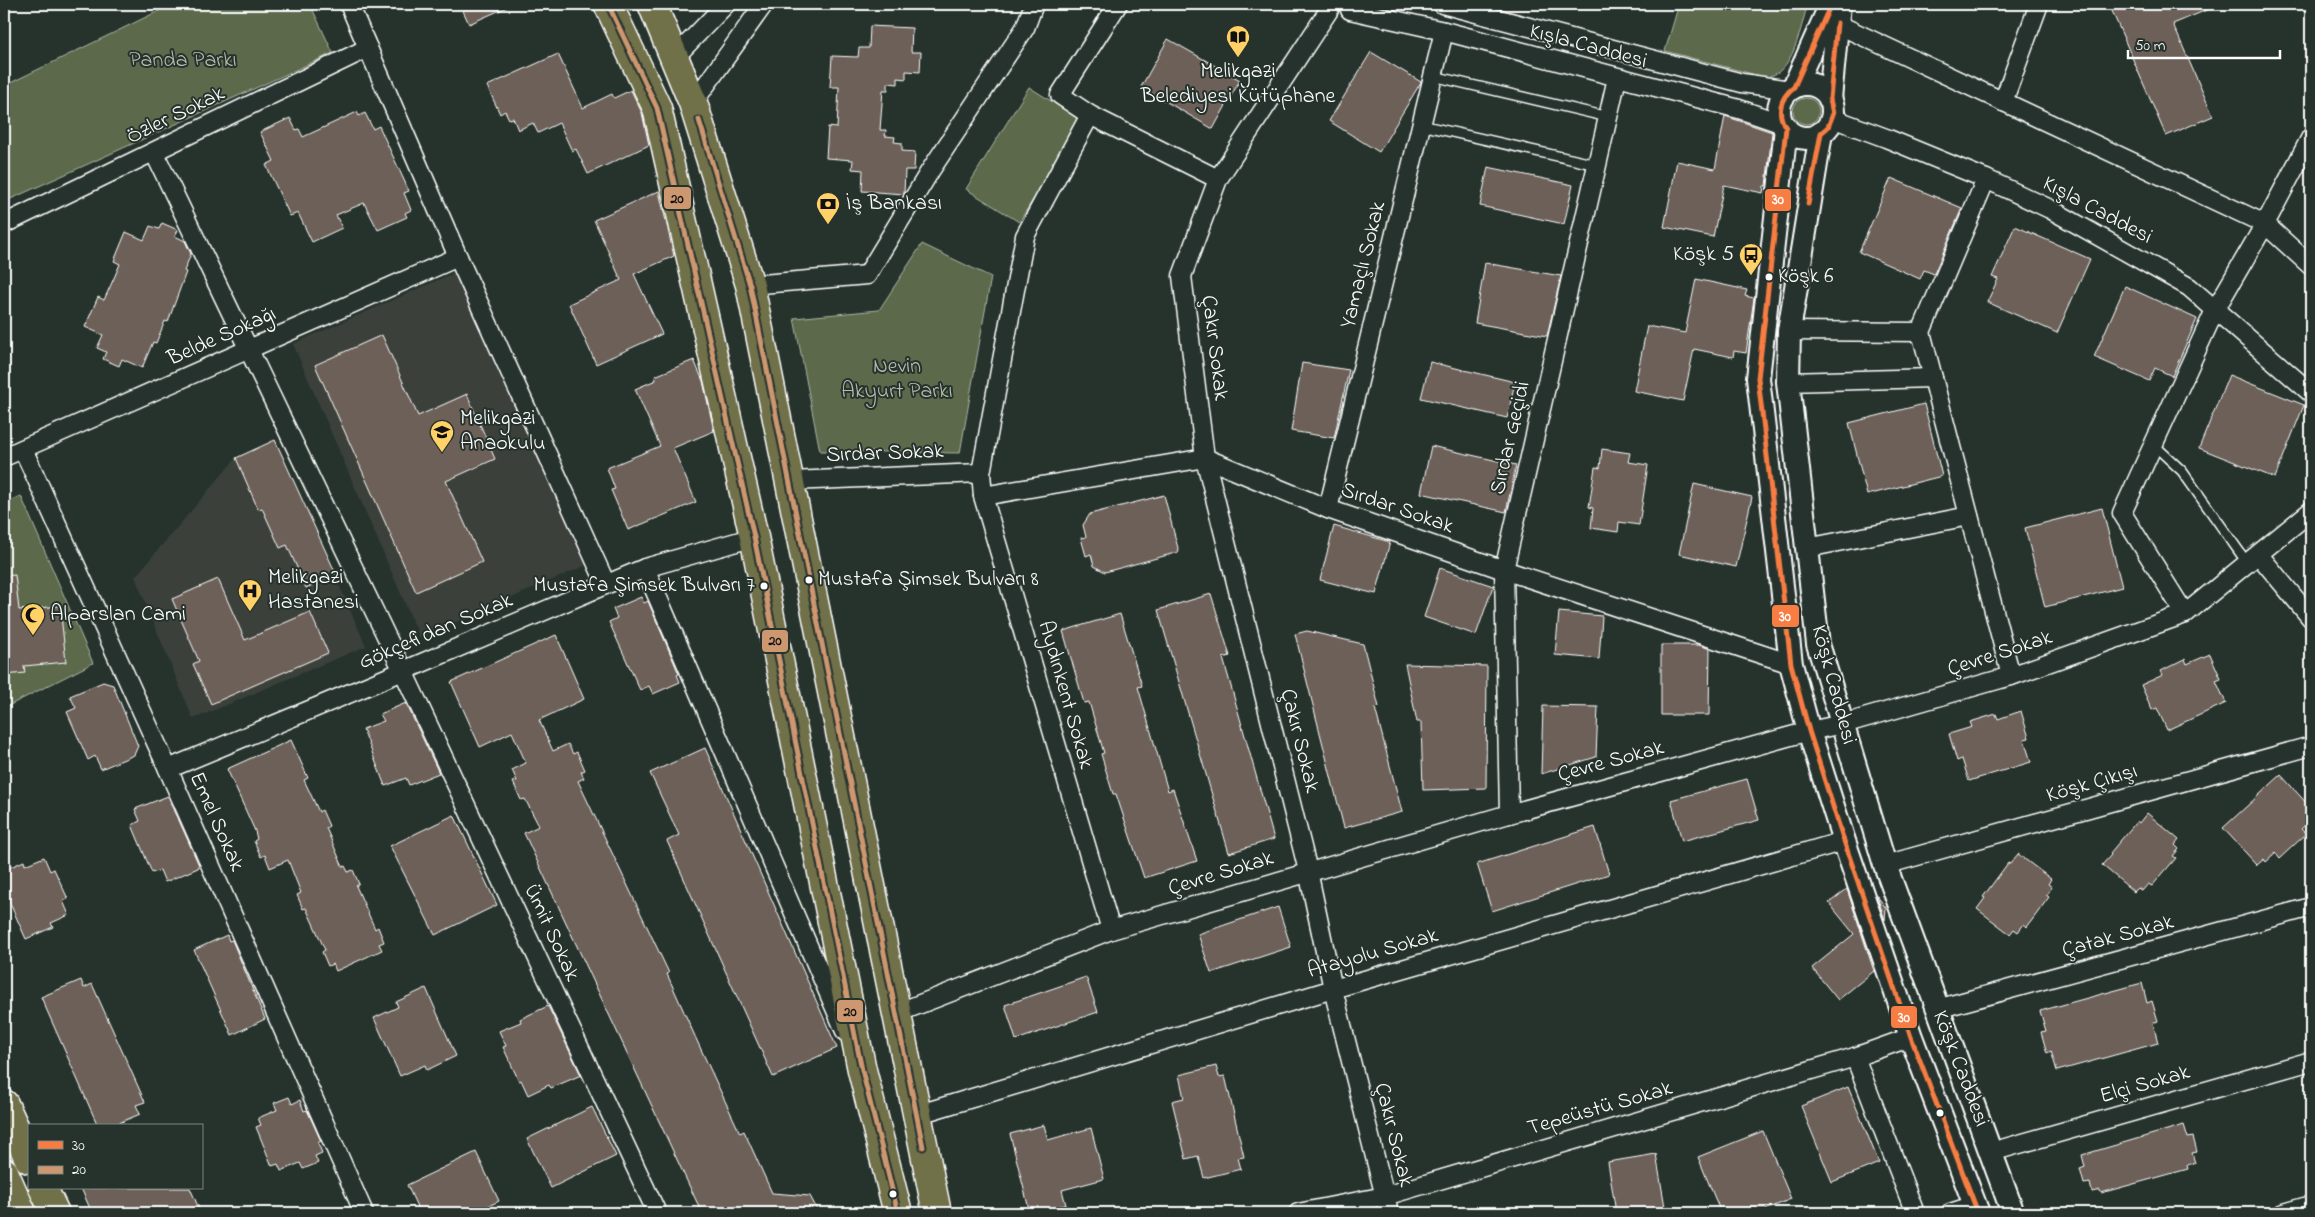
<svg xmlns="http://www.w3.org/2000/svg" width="2315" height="1217" viewBox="0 0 2315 1217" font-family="'Indie Flower',sans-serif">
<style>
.built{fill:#3b413a}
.green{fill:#5c6b4c;stroke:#aeb5a6}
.building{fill:#6d6159;stroke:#fff}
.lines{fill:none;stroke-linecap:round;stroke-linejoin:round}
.service-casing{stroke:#fff;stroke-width:12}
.minor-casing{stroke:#fff;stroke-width:21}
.tertiary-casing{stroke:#fff;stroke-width:26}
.primary-casing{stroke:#fff;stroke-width:31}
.service{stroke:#26332d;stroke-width:9}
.minor{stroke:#26332d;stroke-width:18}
.tertiary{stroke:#26332d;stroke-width:22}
.primary{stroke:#70704a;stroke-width:28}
.bus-1-casing{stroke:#26332d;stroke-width:9}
.bus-2-casing{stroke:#26332d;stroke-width:9}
.bus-1{stroke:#f77d43;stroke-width:5}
.bus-2{stroke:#cd976f;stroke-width:5}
.bus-dot{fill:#fff;stroke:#26332d;stroke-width:2}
.labels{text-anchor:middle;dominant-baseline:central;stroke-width:4;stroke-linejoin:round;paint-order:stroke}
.bus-label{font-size:21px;fill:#fff;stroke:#26332d;text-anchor:start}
.street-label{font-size:22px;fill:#fff;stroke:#26332d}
.park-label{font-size:22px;fill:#b6bcae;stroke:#26332d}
.poi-label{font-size:22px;fill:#fff;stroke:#26332d;text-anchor:start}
.line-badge{stroke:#26332d;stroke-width:2}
.badge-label{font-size:14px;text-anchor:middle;font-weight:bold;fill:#fff}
.pale-badge-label{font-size:14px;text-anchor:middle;font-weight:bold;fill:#111}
</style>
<rect width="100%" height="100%" fill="#26332d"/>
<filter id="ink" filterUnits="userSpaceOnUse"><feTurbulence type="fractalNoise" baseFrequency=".02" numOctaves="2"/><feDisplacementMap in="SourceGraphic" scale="10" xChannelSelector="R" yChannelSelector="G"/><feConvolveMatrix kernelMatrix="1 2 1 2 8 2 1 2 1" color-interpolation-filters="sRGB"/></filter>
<g filter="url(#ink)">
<g class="built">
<polygon points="463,269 591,563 420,638 293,344"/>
<polygon points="275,440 366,646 193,719 135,577 236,458"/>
</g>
<g class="green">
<polygon points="173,4 310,4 333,53 4,202 4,86"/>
<path d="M 1679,4 L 1808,4 C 1800,27 1794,76 1764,77 L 1665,51 Z"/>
<polygon points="1029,87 1083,121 1019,222 966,189"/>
<circle cx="1806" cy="111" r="13"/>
<polygon points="922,244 991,277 960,453 820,451 794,318 879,310"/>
<polygon points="21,496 93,663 4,708 4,504"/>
</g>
<g class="building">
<polygon points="460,4 514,4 469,24"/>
<polygon points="2109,4 2221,4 2173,24 2213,116 2166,136"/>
<polygon points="870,26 912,28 911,52 921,52 920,72 906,71 906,79 898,78 898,84 888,83 888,90 883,90 880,130 886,130 885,136 895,137 894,142 902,143 902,151 915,152 914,170 905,170 904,194 862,191 863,170 852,169 853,160 826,158 828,127 837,128 839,87 830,87 832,56 858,57 859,48 869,48"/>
<polygon points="1168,39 1240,80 1213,129 1141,87"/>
<polygon points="1371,52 1421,82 1379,152 1329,121"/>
<polygon points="558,54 583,108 612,94 614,98 631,90 642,113 649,145 588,174 576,149 572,151 559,123 538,133 533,123 518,130 513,118 509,119 505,111 500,114 487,86"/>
<polygon points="357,112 359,116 365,113 373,129 379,126 409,191 404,193 411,210 405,213 407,217 378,230 364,203 336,215 342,228 312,242 298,213 290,216 266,165 274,161 260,132 290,118 296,130 299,129 303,137"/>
<polygon points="1725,116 1772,132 1766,186 1764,186 1763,193 1724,185 1713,237 1664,227 1677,161 1715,169"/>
<polygon points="1488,167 1573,185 1564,224 1480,206"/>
<polygon points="1891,178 1962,208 1934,274 1924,270 1920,279 1859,252"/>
<polygon points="659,191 674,256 634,274 662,334 596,364 569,304 621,280 594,220"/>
<polygon points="162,223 178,230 175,236 185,241 191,254 184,271 186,272 168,322 165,321 156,343 153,342 142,368 122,359 119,366 103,359 106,352 97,348 103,335 85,327 98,297 104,300 114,278 120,264 114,261 126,232 144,240 150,226 159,229"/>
<polygon points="2015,226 2090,259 2057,333 1987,302 1998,279 1992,277"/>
<polygon points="1485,263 1561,276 1547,336 1475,323"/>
<polygon points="1696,279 1747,290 1745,296 1754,298 1746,353 1734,351 1733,357 1694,349 1683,401 1634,391 1647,326 1685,333"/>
<polygon points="2125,286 2197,319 2172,376 2155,368 2149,381 2094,357"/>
<polygon points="382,335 418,416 467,394 495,459 446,481 482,562 416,592 315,365"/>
<polygon points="694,360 703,381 714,431 673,448 696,502 628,530 611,490 615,489 607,468 660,446 635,389 656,380 655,376"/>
<polygon points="1430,362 1515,382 1507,418 1421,398"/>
<polygon points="1302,363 1349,370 1334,438 1291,431"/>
<polygon points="2229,375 2304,405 2275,478 2199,448"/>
<polygon points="1924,404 1942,476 1867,495 1849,423"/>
<polygon points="275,440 336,574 306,588 287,545 280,548 262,508 258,509 236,458"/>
<polygon points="1431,446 1516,465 1506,512 1421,493"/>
<polygon points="1602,449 1630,453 1628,462 1648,465 1639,525 1619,522 1618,532 1591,528 1593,508 1589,507 1595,467 1600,468"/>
<polygon points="1694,484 1752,497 1736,567 1679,554"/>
<polygon points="1164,495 1179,552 1105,572 1094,566 1091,554 1086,556 1081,538 1086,537 1083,525 1090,514"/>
<polygon points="2102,508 2122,587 2045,607 2025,528"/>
<polygon points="1334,526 1390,542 1376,594 1320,580"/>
<polygon points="1440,568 1493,586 1476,635 1424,617"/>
<polygon points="15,575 19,610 60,606 66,662 24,666 25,673 5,675 4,576"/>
<polygon points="218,579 245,640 310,612 328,653 211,704 193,664 199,661 172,599"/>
<polygon points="1211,594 1230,656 1223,658 1274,839 1229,853 1158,610"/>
<polygon points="641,597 644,603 648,601 679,674 677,675 680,682 653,694 649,686 640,690 609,622 617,618 613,609"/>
<polygon points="1559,612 1602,616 1599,659 1555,655"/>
<polygon points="1120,614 1142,686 1138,687 1168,791 1173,789 1197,861 1144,878 1116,794 1113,794 1101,754 1104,753 1089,702 1084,703 1063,631"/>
<polygon points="1307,631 1363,644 1379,707 1375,708 1402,812 1344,828 1295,634"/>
<polygon points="556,635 584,699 539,720 553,751 568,744 573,754 577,752 585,770 581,772 584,778 578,781 669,973 667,974 698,1043 740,1133 744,1131 772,1193 810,1196 819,1213 702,1213 524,833 539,826 525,799 521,800 513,782 517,781 512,770 526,763 512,732 480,747 451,682"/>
<polygon points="1661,645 1699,645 1710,649 1709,715 1661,715"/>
<polygon points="2210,654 2221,679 2216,681 2226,703 2167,730 2157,708 2152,710 2141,685 2163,675 2161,671 2185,659 2187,664"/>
<polygon points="1405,664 1487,666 1486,788 1423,790 1421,722 1417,722"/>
<polygon points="103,682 113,685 138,746 134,755 101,769 95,756 88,760 67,712 76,708 70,696"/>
<polygon points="406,703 439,773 409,785 406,778 385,786 363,729 384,721 380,714"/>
<polygon points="1543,706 1598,707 1596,757 1541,774"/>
<polygon points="2021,711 2029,738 2024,739 2031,762 1969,781 1962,759 1957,761 1949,734 1972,727 1970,722 1996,714 1998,719"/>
<polygon points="291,740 308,778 304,780 319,812 322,810 329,826 326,828 343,867 345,866 348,872 353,870 359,884 356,886 375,929 378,927 384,942 379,944 382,950 336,971 333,964 328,966 322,952 325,950 306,908 303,909 297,895 301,893 288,860 270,868 265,855 261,857 254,841 257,839 255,831 227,769"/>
<polygon points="705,748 837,1048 773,1077 667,841 679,835 650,773"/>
<polygon points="2281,775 2311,808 2311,820 2301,829 2306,834 2280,858 2276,853 2266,862 2264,859 2257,865 2223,828"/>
<polygon points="1747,779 1759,820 1682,841 1671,800"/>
<polygon points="168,796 199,865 198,868 165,882 160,870 152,873 132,825 140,821 135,809"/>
<polygon points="2147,813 2179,840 2175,845 2179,849 2173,856 2176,858 2152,886 2148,884 2142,891 2138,888 2134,892 2102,865 2111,855 2110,853 2137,821 2139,823"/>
<polygon points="454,815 497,905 435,935 390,846"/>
<polygon points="1595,827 1609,874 1492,911 1477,864"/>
<polygon points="2018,854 2051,879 2048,884 2052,887 2046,895 2049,897 2027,927 2024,924 2018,932 2014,929 2010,934 1977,909 1985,898 1983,897 2008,863 2010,864"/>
<polygon points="44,857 50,871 54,869 68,899 63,901 69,915 51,923 53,927 26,939 4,890 4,870 24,861 25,865"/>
<polygon points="1847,889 1874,971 1838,1000 1812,968 1854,934 1829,903"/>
<polygon points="1877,896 1886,908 1885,920"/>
<polygon points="1278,907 1291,947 1211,973 1198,934"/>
<polygon points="227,935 229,941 232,940 265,1019 232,1035 194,950"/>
<polygon points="1086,977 1098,1012 1016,1040 1005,1005"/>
<polygon points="81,980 84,988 92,984 145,1102 136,1105 140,1114 112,1126 98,1126 41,997"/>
<polygon points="2142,983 2147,1003 2152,1001 2158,1021 2153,1023 2158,1043 2057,1071 2051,1051 2047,1053 2041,1032 2046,1031 2040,1011"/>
<polygon points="426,988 456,1056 427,1070 425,1065 400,1076 374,1018 398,1007 396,1002"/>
<polygon points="548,1006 581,1075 551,1088 549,1085 528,1095 521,1080 519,1081 503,1047 506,1046 499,1031 521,1022 520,1019"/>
<polygon points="1216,1066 1219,1077 1225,1076 1244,1157 1238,1158 1241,1169 1204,1178 1198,1156 1186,1159 1172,1101 1184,1098 1179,1075"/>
<polygon points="1848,1087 1879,1163 1832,1182 1801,1106"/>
<polygon points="289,1097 292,1104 300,1100 304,1111 307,1110 321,1141 318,1143 322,1153 315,1156 318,1163 303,1169 300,1163 281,1171 278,1164 272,1166 256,1127 261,1125 258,1118 277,1110 274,1103"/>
<polygon points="592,1107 616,1156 551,1188 527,1139"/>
<polygon points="1044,1125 1048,1140 1091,1128 1104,1179 1062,1190 1066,1205 1030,1213 1010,1134"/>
<polygon points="2184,1125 2188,1138 2193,1137 2197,1152 2192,1153 2195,1163 2187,1165 2188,1169 2101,1193 2100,1190 2092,1192 2090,1183 2084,1184 2080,1169 2085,1167 2082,1155"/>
<polygon points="1763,1131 1791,1199 1758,1213 1721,1213 1698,1157"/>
<polygon points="476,1152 499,1201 474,1213 420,1213 407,1185"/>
<polygon points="1656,1154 1666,1213 1616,1213 1608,1162"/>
<polygon points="81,1188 190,1188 201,1213 92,1213"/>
</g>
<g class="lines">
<g class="service-casing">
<g id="service">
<polyline points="1433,76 1608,117"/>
<polyline points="1421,125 1597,165"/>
<polyline points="2153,444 2182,471 2248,564"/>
</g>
</g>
<g class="minor-casing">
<g id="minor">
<polyline points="349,4 458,257 606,584"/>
<polyline points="1118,4 1060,95 1090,115 1218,179"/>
<polyline points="1442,4 1742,83 1790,90"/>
<polyline points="1329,10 1218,179 1182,276 1205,458 1308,871 1333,989 1389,1213"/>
<polyline points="1350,10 1444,31 1739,109 1783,124"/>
<polyline points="1837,24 2265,224 2311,266"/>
<polyline points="675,57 726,4"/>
<polyline points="2003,102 2039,4"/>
<polyline points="693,103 764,4"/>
<polyline points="1090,115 1025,236 981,473 983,496 1111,930"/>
<polyline points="1832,118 1886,138 1986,179 2050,209 2189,287 2311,393"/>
<polyline points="154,152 403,671 657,1213"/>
<polyline points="1986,179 1921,332 2011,676"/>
<polyline points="4,224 368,48"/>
<polyline points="750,285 867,275 930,171 1025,28 1034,4"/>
<polyline points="1789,331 1921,332"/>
<polyline points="1788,382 1933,378"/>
<polyline points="23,449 168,769 364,1213"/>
<polyline points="4,457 458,257"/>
<polyline points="791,481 981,473"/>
<polyline points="983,496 1205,458 1328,509 1504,570 1791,664"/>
<polyline points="1328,509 1444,31"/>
<polyline points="1807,548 1969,516"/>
<polyline points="2259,555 2311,618"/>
<polyline points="645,568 845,1031"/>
<polyline points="2185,614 2122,513 2215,310 2265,224 2311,137"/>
<polyline points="168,769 403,671 645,568 754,537"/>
<polyline points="1509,814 1504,570 1617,78"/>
<polyline points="1885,865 2311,746"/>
<polyline points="1937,1009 2311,907"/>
<polyline points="897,1013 1111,930 1509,814 1809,731 1843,724 2011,676 2185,614 2311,511"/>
<polyline points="1855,1057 1915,1213"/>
<polyline points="916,1115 1333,989 1844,841"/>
<polyline points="1991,1152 2311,1061"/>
<polyline points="1298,1213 1385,1196 1855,1057 1911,1037"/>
<polyline points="1950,1213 1975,1205"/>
<polyline points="2283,1213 2311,1205"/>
</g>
</g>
<g class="tertiary-casing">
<g id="tertiary">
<circle cx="1806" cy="111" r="27"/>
<polyline points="1794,87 1831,4"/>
<polyline points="1830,99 1839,4"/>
<polyline points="1786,128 1758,378 1791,664 1809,731 1844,841 1911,1037 1978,1213"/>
<polyline points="1821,133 1789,331 1788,382 1818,644 1885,865 2013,1213"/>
</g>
</g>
<g class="primary-casing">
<g id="primary">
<polyline points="608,4 657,108 754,537 862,1070 898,1213"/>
<polyline points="652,4 693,103 750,285 937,1213"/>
<polyline points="4,1104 29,1159"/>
<polyline points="4,1172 22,1213"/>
<polyline points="43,1188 55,1213"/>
</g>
</g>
<use href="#service" class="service"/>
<use href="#minor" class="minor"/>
<use href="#tertiary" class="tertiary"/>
<use href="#primary" class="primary"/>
<g class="bus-1-casing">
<g id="bus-1">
<path d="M 1831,4 L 1794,87 C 1780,98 1776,113 1786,128 L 1758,378 L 1791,664 L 1809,731 L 1844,841 L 1911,1037 L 1978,1213"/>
<polyline points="1808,204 1821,133 1828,127 1833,114 1830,99 1837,23"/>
</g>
</g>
<g class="bus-2-casing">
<g id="bus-2">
<polyline points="608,4 657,108 754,537 862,1070 898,1213"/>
<polyline points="699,120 750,285 923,1147"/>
</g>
</g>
<use href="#bus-1" class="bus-1"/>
<use href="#bus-2" class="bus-2"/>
</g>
</g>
<defs>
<g id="library-pin" transform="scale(1.25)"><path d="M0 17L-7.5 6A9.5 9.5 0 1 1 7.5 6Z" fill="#ffd166" stroke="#26332d"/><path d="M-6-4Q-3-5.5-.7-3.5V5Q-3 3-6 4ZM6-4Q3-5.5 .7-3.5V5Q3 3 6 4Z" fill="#111"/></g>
<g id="bank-pin" transform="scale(1.25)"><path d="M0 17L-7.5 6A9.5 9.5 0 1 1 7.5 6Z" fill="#ffd166" stroke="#26332d"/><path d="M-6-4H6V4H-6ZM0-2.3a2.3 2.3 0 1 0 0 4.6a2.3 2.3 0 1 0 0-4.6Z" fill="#111"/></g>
<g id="bus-pin" transform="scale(1.25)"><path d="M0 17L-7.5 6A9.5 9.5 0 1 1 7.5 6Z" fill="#ffd166" stroke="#26332d"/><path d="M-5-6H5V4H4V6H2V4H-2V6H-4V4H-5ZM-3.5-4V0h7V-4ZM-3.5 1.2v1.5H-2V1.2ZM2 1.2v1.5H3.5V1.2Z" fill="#111"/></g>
<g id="school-pin" transform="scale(1.25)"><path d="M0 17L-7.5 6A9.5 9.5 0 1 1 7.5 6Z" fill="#ffd166" stroke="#26332d"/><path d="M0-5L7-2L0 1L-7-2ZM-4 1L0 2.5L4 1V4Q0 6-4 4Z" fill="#111"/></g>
<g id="hospital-pin" transform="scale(1.25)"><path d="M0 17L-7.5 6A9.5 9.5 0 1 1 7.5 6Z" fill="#ffd166" stroke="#26332d"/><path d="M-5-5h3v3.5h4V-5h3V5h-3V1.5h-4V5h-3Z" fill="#111"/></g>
<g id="mosque-pin" transform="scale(1.25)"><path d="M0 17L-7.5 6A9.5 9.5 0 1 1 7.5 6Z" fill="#ffd166" stroke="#26332d"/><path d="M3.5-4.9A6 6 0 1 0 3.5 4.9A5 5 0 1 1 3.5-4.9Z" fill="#111"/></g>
</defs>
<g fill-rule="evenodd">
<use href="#library-pin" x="1238" y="37"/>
<use href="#bank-pin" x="828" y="204"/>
<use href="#bus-pin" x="1751" y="255"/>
<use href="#school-pin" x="442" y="432"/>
<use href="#hospital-pin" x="250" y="591"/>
<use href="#mosque-pin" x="33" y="615"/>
</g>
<g class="bus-dot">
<circle cx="1769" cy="277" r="4.5"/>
<circle cx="809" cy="580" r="4.5"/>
<circle cx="764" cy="586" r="4.5"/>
<circle cx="1940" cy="1113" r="4.5"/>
<circle cx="893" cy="1194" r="4.5"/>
</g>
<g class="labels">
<g class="bus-label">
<text x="1778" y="277">Köşk 6</text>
<text x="818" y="580">Mustafa Şimsek Bulvarı 8</text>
<text x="755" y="586" text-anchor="end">Mustafa Şimsek Bulvarı 7</text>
</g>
<g class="street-label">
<text transform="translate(1588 47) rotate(15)">Kışla Caddesi</text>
<text transform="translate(176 116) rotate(-26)">Özler Sokak</text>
<text transform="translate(2097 211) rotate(28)">Kışla Caddesi</text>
<text transform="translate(1364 265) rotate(-76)">Yamaçlı Sokak</text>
<text transform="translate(222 337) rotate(-24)">Belde Sokağı</text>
<text transform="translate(1214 348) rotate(83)">Çakır Sokak</text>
<text transform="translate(1511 438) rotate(-77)">Sırdar Geçidi</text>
<text transform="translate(885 454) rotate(-2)">Sırdar Sokak</text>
<text transform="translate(1397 509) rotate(19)">Sırdar Sokak</text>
<text transform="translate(436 632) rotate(-23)">Gökçefidan Sokak</text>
<text transform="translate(2000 654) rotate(-18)">Çevre Sokak</text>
<text transform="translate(1833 685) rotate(75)">Köşk Caddesi</text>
<text transform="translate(1065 695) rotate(74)">Aydınkent Sokak</text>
<text transform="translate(1299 741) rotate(76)">Çakır Sokak</text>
<text transform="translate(1611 762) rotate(-15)">Çevre Sokak</text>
<text transform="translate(2092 784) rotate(-16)">Köşk Çıkışı</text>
<text transform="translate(216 822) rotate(66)">Emel Sokak</text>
<text transform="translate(1221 874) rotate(-17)">Çevre Sokak</text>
<text transform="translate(551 933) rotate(65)">Ümit Sokak</text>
<text transform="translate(2118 937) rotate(-15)">Çatak Sokak</text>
<text transform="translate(1373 954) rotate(-16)">Atayolu Sokak</text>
<text transform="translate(1960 1069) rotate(69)">Köşk Caddesi</text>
<text transform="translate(2145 1085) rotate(-16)">Elçi Sokak</text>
<text transform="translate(1600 1109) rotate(-16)">Tepeüstü Sokak</text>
<text transform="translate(1393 1135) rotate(76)">Çakır Sokak</text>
</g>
<g class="park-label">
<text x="183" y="61">Panda Parkı</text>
<text x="897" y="367">Nevin<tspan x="897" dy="25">Akyurt Parkı</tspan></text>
</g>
<g class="poi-label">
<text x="1238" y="72" text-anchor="middle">Melikgazi<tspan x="1238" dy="25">Belediyesi Kütüphane</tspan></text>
<text x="846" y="204">İş Bankası</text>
<text x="1734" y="255" text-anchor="end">Köşk 5</text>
<text x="460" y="419">Melikgazi<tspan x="460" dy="25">Anaokulu</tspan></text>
<text x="268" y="578">Melikgazi<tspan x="268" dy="25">Hastanesi</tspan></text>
<text x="50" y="615">Alparslan Cami</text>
</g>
</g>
<g class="line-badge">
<rect x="663" y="186" width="29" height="24" rx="5" fill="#cd976f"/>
<rect x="1764" y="188" width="28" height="24" rx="5" fill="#f77d43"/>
<rect x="1771" y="604" width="29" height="24" rx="5" fill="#f77d43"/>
<rect x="761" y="629" width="28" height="24" rx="5" fill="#cd976f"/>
<rect x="836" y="999" width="28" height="24" rx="5" fill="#cd976f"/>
<rect x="1890" y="1005" width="28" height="24" rx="5" fill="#f77d43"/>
</g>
<g class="badge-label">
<text x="1778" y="204">30</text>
<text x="1785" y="621">30</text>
<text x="1904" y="1022">30</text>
</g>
<g class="pale-badge-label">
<text x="677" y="203">20</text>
<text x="775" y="645">20</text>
<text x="850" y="1016">20</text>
</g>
<rect width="2315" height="1217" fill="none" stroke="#26332d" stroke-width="20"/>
<rect x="10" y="10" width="2295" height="1197" fill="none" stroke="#fff" stroke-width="2" filter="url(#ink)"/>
<rect x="28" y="1124" width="175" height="65" fill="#26332d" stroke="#7d8581"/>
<rect x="38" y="1141" width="25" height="8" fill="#f77d43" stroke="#7d8581"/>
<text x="72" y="1150" font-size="15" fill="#ffffff">30</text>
<rect x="38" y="1166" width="25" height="8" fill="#cd976f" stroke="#7d8581"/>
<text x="72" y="1174" font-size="15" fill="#ffffff">20</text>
<path d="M2128 50v8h152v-8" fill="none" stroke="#ffffff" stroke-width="2.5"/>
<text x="2135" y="50" font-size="15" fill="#ffffff" stroke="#26332d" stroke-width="4" paint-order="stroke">50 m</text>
</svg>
